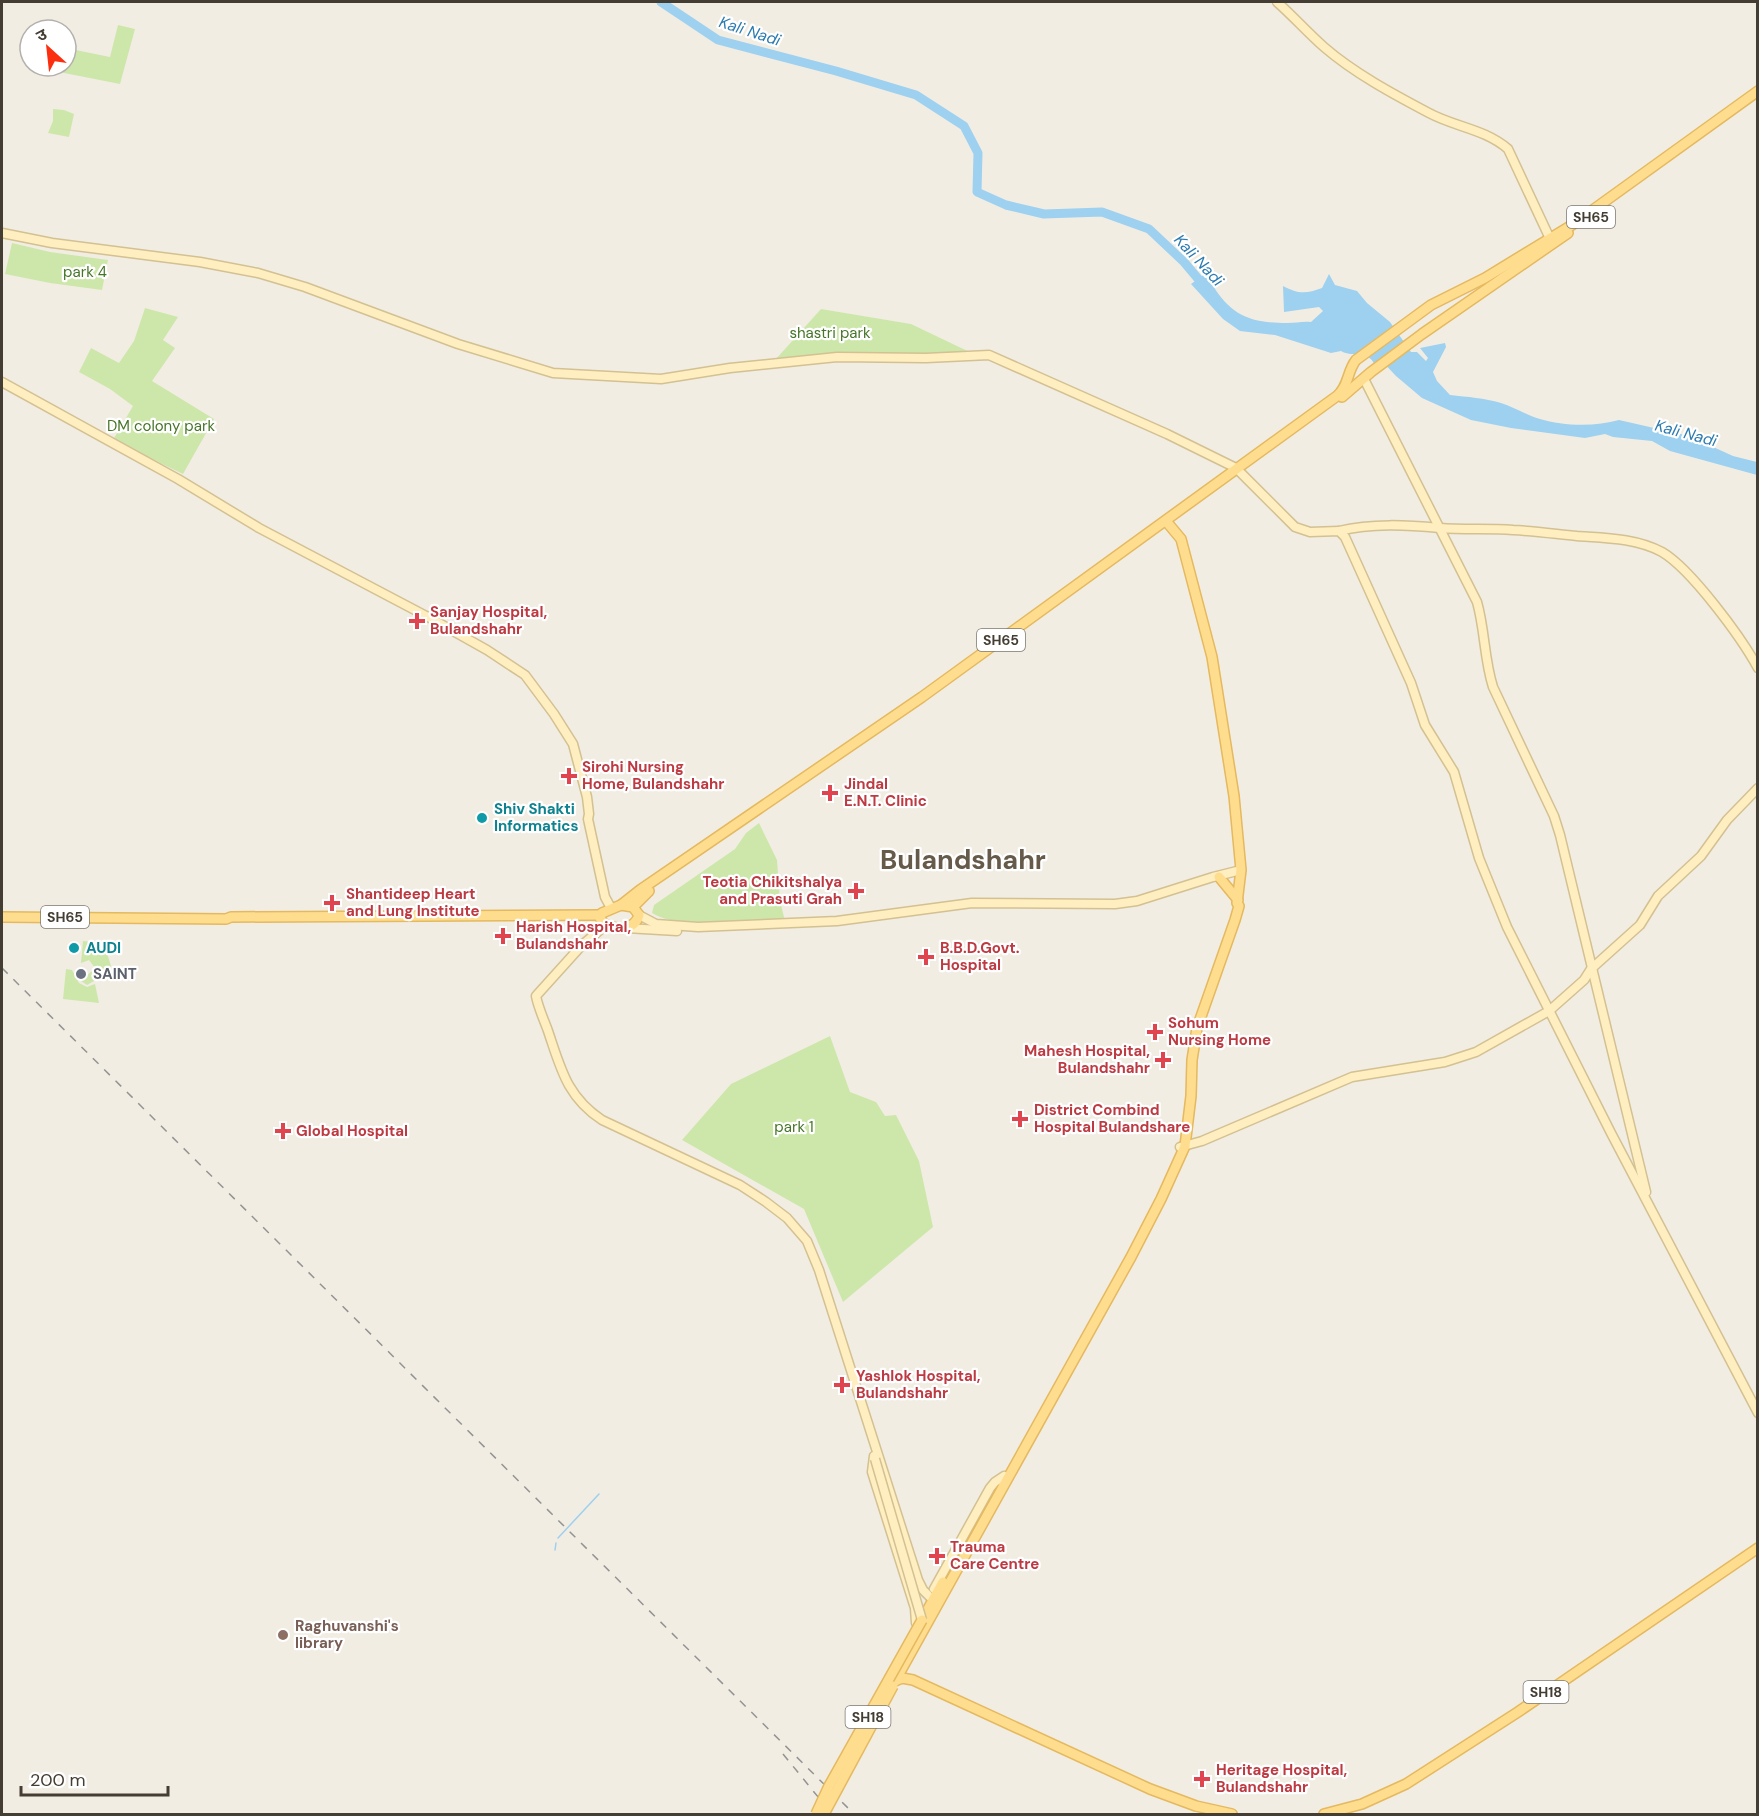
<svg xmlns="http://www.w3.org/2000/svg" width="1759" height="1816" viewBox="0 0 1759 1816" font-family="'DM Sans','Noto Sans Devanagari',sans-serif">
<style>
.green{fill:#cde7ab}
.water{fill:#9ed0f0}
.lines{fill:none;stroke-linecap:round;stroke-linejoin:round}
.stream{stroke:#9ed0f0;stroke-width:1.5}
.river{stroke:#9ed0f0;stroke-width:9}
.secondary-casing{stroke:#d3c192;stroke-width:11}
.primary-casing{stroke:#e4b95f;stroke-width:12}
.secondary{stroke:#ffeec0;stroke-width:8}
.primary{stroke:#ffdd8f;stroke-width:9}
.rail{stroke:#939393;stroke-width:1.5;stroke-dasharray:8 8;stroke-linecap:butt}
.secondary-bridge-casing{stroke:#d3c192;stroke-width:11;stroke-linecap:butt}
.primary-bridge-casing{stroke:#e4b95f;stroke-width:12;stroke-linecap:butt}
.secondary-bridge{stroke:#ffeec0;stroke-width:8}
.primary-bridge{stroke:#ffdd8f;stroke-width:9}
.health-dot{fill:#e0444e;stroke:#fff;stroke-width:2}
.culture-dot{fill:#0f9aa8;stroke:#fff;stroke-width:2}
.worship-dot{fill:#6b7280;stroke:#fff;stroke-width:2}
.education-dot{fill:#8d6e63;stroke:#fff;stroke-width:2}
.labels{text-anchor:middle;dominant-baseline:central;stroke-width:4.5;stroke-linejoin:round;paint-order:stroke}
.shield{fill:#fff;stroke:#7c7770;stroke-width:1.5}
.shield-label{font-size:14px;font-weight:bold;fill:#443d33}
.park-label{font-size:15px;fill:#467527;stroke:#fff}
.health-label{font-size:15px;font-weight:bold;fill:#be3a42;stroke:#fff;text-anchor:start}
.culture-label{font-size:15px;font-weight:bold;fill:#0d838f;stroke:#fff;text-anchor:start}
.worship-label{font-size:15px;font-weight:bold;fill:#5b616d;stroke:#fff;text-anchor:start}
.education-label{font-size:15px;font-weight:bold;fill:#785e54;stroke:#fff;text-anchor:start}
.water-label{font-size:16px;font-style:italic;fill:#2c7bb0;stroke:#fff}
.town-label{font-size:27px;font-weight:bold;fill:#665b4a;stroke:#fff}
</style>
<rect width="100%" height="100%" fill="#f2ede3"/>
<g class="green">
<polygon points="118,25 135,29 120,84 54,71 55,66 66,66 66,48 110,57"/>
<polygon points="53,109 64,110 74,114 69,137 48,133 53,121"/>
<polygon points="12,243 50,252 108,260 102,290 50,283 5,274"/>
<polygon points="145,308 178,317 163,340 175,348 152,381 214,419 183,474 113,440 133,406 110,389 79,372 91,348 119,363 134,341"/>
<polygon points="821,309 911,324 978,356 811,356 776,359"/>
<path d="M 759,823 L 777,860 L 780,901 L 785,921 C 750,922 681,931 652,913 L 654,905 L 735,849 L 746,833 Z"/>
<polygon points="83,941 91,942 98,949 106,941 112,946 107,953 111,966 105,973 103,970 93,972 94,981 87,985 81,981 95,968 89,960 81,963"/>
<polygon points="66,969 72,970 79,983 87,987 95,984 99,1003 63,999"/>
<polygon points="830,1036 850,1092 876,1102 885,1116 896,1115 919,1161 933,1227 843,1302 804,1209 682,1140 731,1084"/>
</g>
<path class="water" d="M 1212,266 L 1214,272 L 1212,284 C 1231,316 1251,323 1287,323 C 1296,323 1303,321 1311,322 L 1323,311 L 1319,307 L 1284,312 L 1283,286 C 1298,294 1306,294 1322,288 L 1329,274 L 1335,285 L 1357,291 L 1367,303 L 1390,322 L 1411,352 L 1417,352 L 1426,361 L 1428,358 L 1420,348 L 1445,343 L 1446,347 L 1433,372 L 1437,381 L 1450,395 C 1468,397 1484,398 1501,403 C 1514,407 1526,415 1540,419 C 1563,426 1595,427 1619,420 L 1689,436 L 1733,456 L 1757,462 L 1757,475 L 1670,451 L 1652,441 L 1613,437 L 1605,434 L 1585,438 L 1511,428 L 1471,420 L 1422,398 L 1396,376 L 1381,360 L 1375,365 C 1367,349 1353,358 1341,351 L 1331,353 L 1275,335 L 1240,331 L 1223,319 L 1191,284 L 1205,274 Z"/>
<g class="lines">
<g class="stream">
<polyline points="558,1538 599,1494"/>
<polyline points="555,1550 556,1543"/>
</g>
<polyline class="river" points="661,2 718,40 836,71 916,95 964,126 978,153 977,192 1006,205 1044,214 1102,212 1149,229 1184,262 1205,287"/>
<g class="secondary-casing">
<g id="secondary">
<path d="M 1277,2 C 1293,16 1307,32 1324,47 C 1354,73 1393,94 1429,113 C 1455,127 1485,129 1508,149 L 1552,243"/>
<polyline points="2,233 52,243 200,262 258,273 305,287 458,344 553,373 661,379 730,368 837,357 926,358 989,355 1167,434 1236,468 1295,527 1310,532 1339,531 1345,537 1411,683 1425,725 1454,772 1479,858 1507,927 1611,1133 1758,1413"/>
<path d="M 1364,379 L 1477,602 C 1485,630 1484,659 1493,687 L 1554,816 L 1560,835 L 1646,1192"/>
<polyline points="2,382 178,479 259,528 430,618 487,650 525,675 554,714 573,744 587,797 589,814 588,819 605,897 611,908"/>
<path d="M 1339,531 C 1372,523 1407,525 1440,528 C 1464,530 1489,528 1513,530 C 1534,531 1556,534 1577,536 C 1605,538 1636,538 1662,552 C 1691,569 1741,637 1758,668"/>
<polyline points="639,915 656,924 698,927 837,921 972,903 1115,904 1137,901 1213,877 1241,870"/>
<path d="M 606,925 L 582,945 L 536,996 C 538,1007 544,1020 548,1031 C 561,1069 567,1097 602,1120 L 740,1185 L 766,1202 L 787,1218 L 807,1241 L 819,1270 L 918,1580 L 923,1590 L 930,1597"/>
<polyline points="626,928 677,931"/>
<polyline points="1180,1147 1202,1141 1352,1077 1445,1062 1476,1052 1549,1011 1584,980 1591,969 1640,925 1658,896 1701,856 1727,820 1758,788"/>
<polyline points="874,1456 872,1472 915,1608 916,1623"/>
<polyline points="934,1589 990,1488 995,1482 1004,1476"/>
</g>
</g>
<g class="primary-casing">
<g id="primary">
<polyline points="1342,397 1371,372 1422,334 1568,233"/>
<polyline points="1219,877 1238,900"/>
<path d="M 621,905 L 640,890 L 922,697 L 1337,396 C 1349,386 1347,371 1356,360 L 1431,305 L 1485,278 L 1572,225 L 1758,91"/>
<path d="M 621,905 L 633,907 L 639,915 C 635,930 616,931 604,924 L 600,918 L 602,913 Z"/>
<polyline points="633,907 649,891"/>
<polyline points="2,917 226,919 231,917 601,915"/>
<polyline points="922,1620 943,1582"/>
<polyline points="895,1681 1131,1257 1161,1199 1185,1146 1191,1096 1192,1060 1197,1028 1235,920 1239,906 1237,903 1241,870 1234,796 1212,657 1181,539 1166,521"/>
<polyline points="895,1681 902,1678 913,1680 1150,1789 1196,1806 1232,1814"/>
<polyline points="1324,1814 1362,1804 1406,1784 1518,1712 1758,1548"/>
</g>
</g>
<use href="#secondary" class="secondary"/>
<use href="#primary" class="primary"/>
<g class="rail">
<polyline points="2,968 854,1814"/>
<polyline points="783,1754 832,1814"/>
</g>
<g class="secondary-bridge-casing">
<polyline id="secondary-bridge" points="875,1459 922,1620"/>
</g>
<g class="primary-bridge-casing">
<g id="primary-bridge">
<polyline points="816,1814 829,1786 922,1620"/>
<polyline points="824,1814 893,1686"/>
</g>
</g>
<use href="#secondary-bridge" class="secondary-bridge"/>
<use href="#primary-bridge" class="primary-bridge"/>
</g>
<g class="health-dot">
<path d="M414 612h6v6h6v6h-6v6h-6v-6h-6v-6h6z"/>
<path d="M566 767h6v6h6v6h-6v6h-6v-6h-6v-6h6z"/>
<path d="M827 784h6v6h6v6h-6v6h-6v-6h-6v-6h6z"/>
<path d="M853 882h6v6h6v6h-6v6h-6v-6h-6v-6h6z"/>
<path d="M329 894h6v6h6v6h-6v6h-6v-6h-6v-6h6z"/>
<path d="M500 927h6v6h6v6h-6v6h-6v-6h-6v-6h6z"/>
<path d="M923 948h6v6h6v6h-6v6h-6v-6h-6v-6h6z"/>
<path d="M1152 1023h6v6h6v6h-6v6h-6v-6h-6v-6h6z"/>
<path d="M1160 1051h6v6h6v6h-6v6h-6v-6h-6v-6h6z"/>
<path d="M1017 1110h6v6h6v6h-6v6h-6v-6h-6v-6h6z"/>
<path d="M280 1122h6v6h6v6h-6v6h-6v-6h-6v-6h6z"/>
<path d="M839 1376h6v6h6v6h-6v6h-6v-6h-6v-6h6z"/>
<path d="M934 1547h6v6h6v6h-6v6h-6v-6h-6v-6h6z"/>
<path d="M1199 1770h6v6h6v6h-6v6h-6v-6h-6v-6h6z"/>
</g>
<g class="culture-dot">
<circle cx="482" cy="818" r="6"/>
<circle cx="74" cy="948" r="6"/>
</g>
<circle class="worship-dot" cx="81" cy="974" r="6"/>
<circle class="education-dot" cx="283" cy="1635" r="6"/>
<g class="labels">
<g class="shield">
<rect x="1567" y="206" width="48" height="22" rx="4.5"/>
<rect x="977" y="629" width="48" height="22" rx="4.5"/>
<rect x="41" y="906" width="48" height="22" rx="4.5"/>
<rect x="1523.5" y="1681" width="45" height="22" rx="4.5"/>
<rect x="845.5" y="1706" width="45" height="22" rx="4.5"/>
</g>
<g class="shield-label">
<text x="1591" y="217">SH65</text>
<text x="1001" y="640">SH65</text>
<text x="65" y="917">SH65</text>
<text x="1546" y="1692">SH18</text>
<text x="868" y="1717">SH18</text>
</g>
<g class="park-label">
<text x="85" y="272">park 4</text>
<text x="830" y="333">shastri park</text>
<text x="161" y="426">DM colony park</text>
<text x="794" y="1127">park 1</text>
</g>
<g class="health-label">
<text x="430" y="612">Sanjay Hospital,<tspan x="430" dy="17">Bulandshahr</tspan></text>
<text x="582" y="767">Sirohi Nursing<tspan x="582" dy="17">Home, Bulandshahr</tspan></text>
<text x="844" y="784">Jindal<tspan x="844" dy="17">E.N.T. Clinic</tspan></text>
<text x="842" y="882" text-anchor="end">Teotia Chikitshalya<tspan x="842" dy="17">and Prasuti Grah</tspan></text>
<text x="346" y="894">Shantideep Heart<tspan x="346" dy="17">and Lung Institute</tspan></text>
<text x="516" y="927">Harish Hospital,<tspan x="516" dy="17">Bulandshahr</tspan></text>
<text x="940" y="948">B.B.D.Govt.<tspan x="940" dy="17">Hospital</tspan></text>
<text x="1168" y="1023">Sohum<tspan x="1168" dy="17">Nursing Home</tspan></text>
<text x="1150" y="1051" text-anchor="end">Mahesh Hospital,<tspan x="1150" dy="17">Bulandshahr</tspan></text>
<text x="1034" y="1110">District Combind<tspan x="1034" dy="17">Hospital Bulandshare</tspan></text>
<text x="296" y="1131">Global Hospital</text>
<text x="856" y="1376">Yashlok Hospital,<tspan x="856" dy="17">Bulandshahr</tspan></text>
<text x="950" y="1547">Trauma<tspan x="950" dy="17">Care Centre</tspan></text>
<text x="1216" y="1770">Heritage Hospital,<tspan x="1216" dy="17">Bulandshahr</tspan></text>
</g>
<g class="culture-label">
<text x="494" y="809">Shiv Shakti<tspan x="494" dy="17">Informatics</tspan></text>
<text x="86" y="948">AUDI</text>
</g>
<g class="worship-label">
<text x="93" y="974">SAINT</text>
</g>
<g class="education-label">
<text x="295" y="1626">Raghuvanshi's<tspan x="295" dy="17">library</tspan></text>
</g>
<g class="water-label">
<text transform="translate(750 31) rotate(18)">Kali Nadi</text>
<text transform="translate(1199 260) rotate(47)">Kali Nadi</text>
<text transform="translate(1686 433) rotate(15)">Kali Nadi</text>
</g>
<g class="town-label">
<text x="963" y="859">Bulandshahr</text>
</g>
</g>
<rect width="1759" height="1816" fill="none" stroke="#443d33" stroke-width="6"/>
<g transform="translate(48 48) rotate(333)"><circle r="28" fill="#ffffff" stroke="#b4b1ad" stroke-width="1.5"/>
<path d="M0-4.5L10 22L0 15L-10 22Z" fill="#fc2e10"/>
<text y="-9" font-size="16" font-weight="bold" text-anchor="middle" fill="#443d33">उ</text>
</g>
<path d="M21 1786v9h147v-9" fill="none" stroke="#443d33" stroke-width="3"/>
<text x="30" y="1786" font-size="18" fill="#443d33" stroke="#ffffff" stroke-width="4.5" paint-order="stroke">200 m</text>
</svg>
